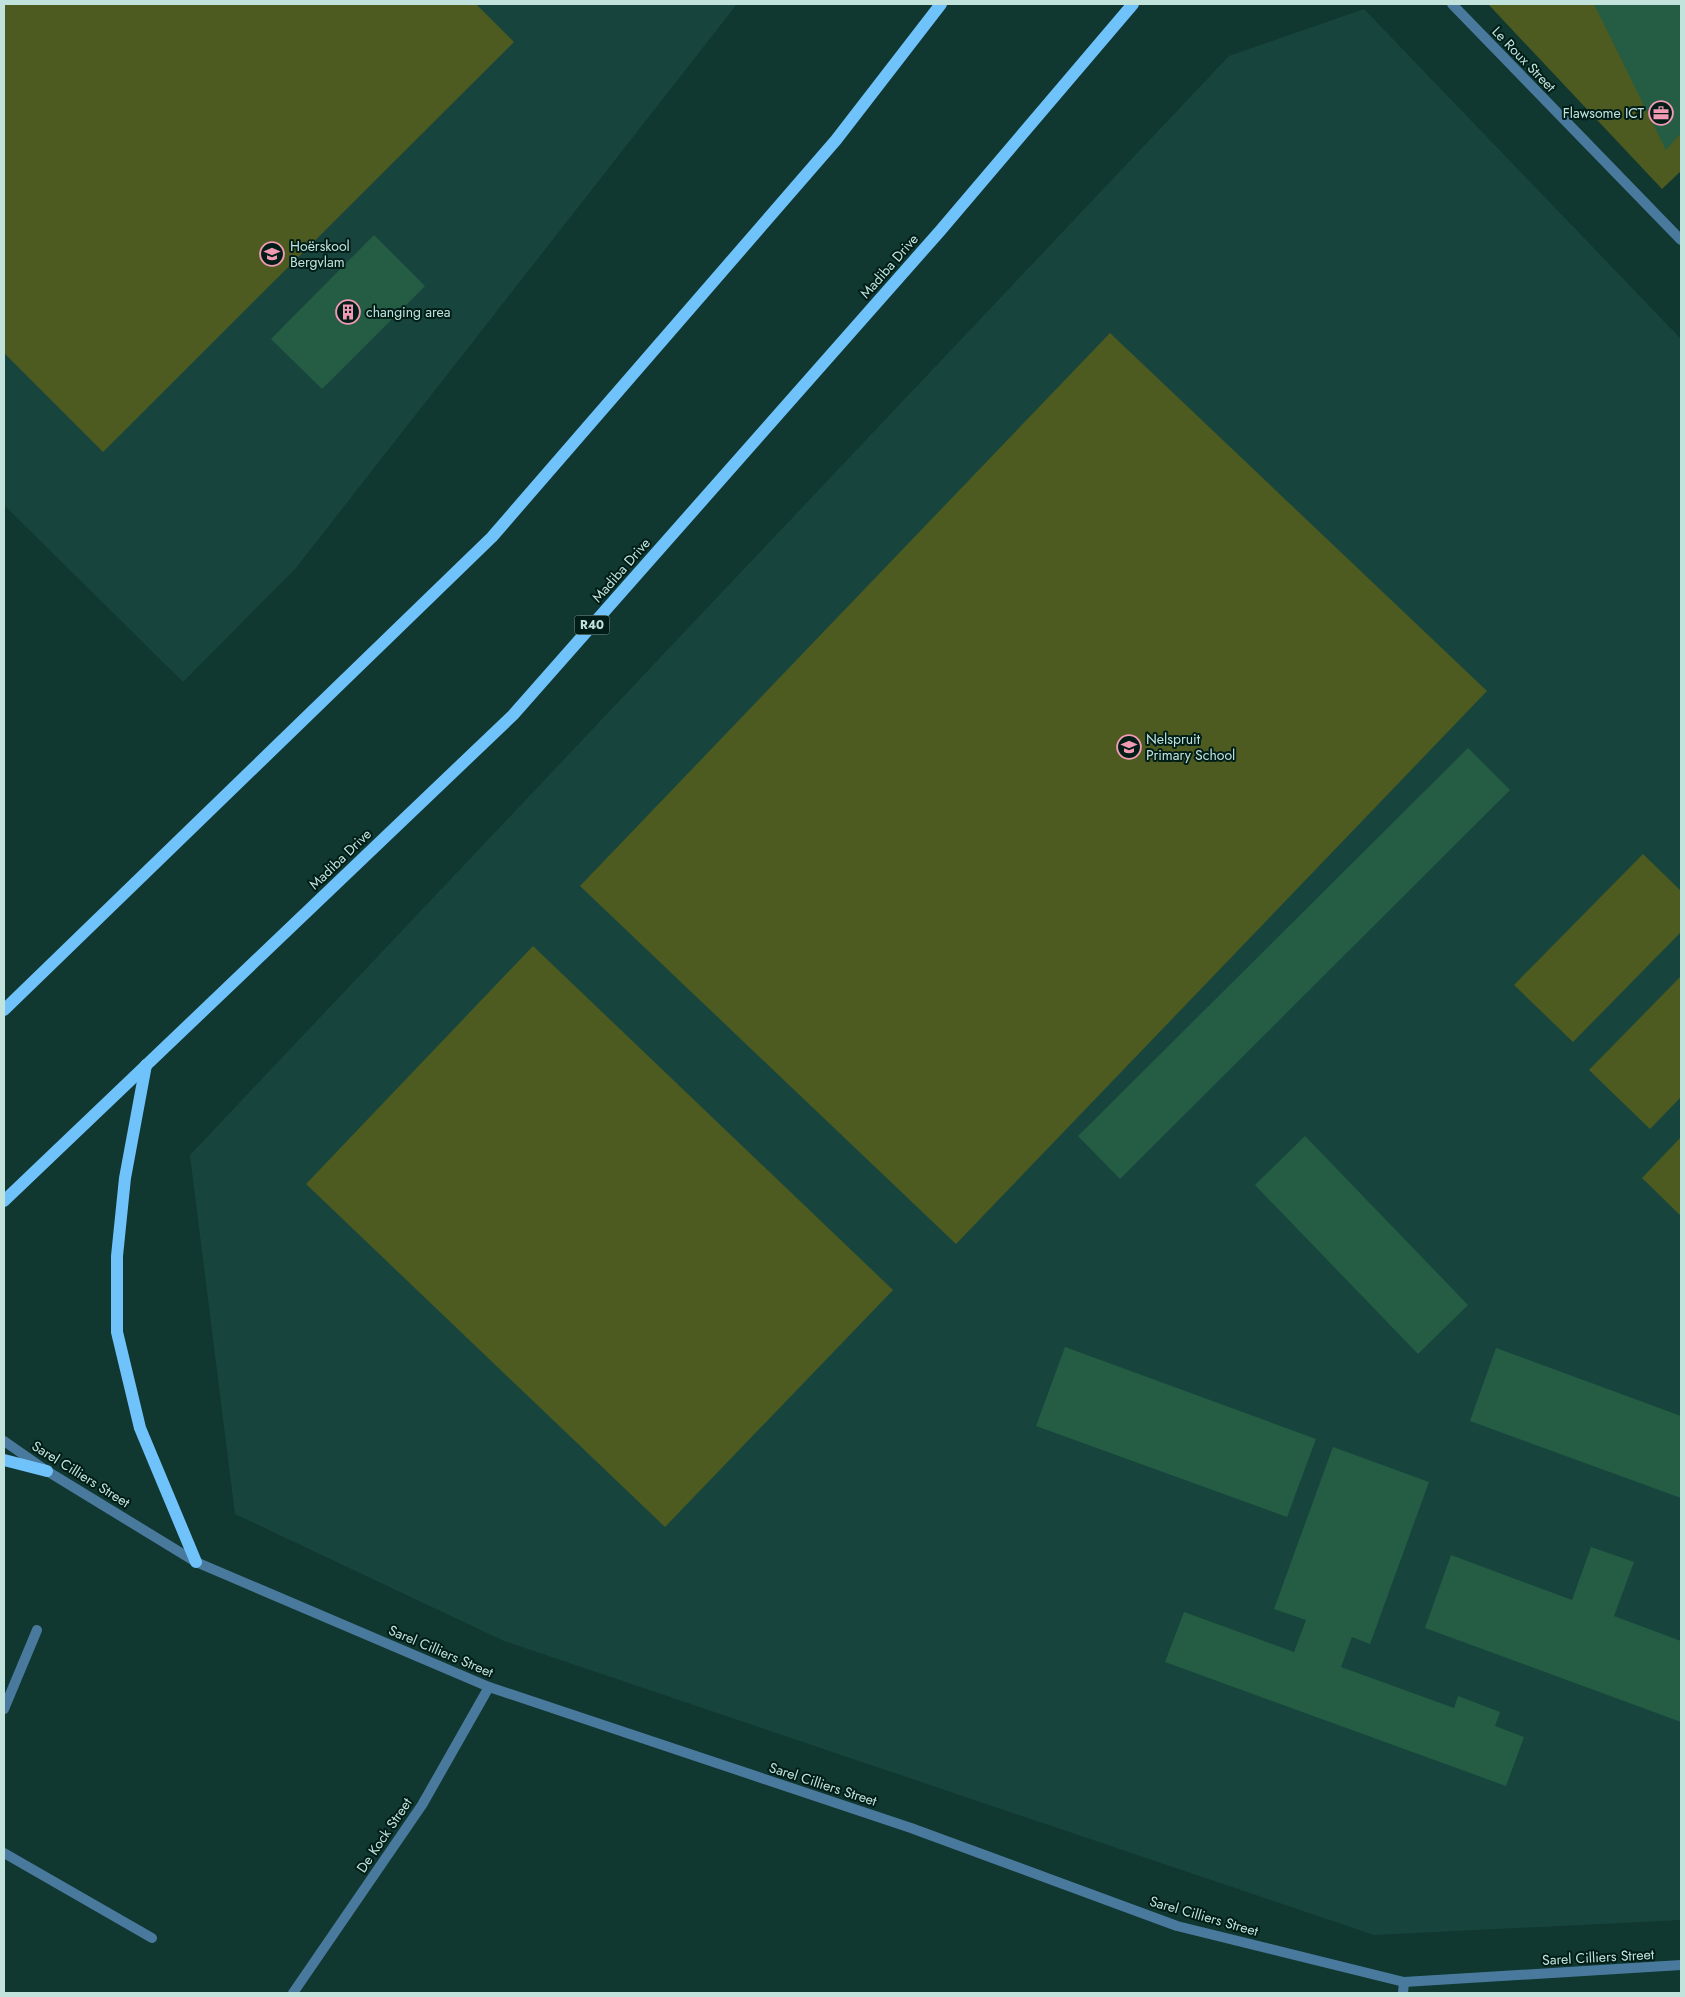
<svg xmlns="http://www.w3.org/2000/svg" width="1685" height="1997" viewBox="0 0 1685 1997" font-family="Jost,sans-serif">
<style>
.built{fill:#17453d}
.green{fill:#4d5a20}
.building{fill:#245d43}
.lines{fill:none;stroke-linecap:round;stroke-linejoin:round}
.minor{stroke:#497a9d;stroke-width:10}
.primary{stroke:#70c2fb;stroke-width:12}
.labels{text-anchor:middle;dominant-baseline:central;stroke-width:4;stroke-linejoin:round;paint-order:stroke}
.shield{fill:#001d18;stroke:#87a8a0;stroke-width:1}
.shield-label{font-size:12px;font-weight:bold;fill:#c1e3db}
.street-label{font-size:14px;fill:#c1e3db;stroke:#001d18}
.poi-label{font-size:14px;fill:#c1e3db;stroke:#001d18;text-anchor:start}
</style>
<rect width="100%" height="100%" fill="#103730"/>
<g class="built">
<polygon points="4,4 737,4 295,569 183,682 4,505"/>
<polygon points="1364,9 1681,339 1681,1920 1374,1935 504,1641 235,1514 190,1155 1229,56"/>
</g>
<g class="green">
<polygon points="4,4 476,4 514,42 103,452 4,353"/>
<polygon points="1488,4 1681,4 1681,171 1662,189"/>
<polygon points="1110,333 1487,691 956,1244 580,886"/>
<polygon points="1643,854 1681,891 1681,932 1573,1042 1514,985"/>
<polygon points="533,946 893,1290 665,1527 306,1184"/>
<polygon points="1681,976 1681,1097 1650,1129 1589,1070"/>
<polygon points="1681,1137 1681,1216 1642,1178"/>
</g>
<g class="building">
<polygon points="1594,4 1681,4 1681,133 1666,150"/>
<polygon points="374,235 425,286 322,389 271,339"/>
<polygon points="1468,748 1510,790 1120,1179 1078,1136"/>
<polygon points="1305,1136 1468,1305 1418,1354 1255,1185"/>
<polygon points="1065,1347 1316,1439 1287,1517 1036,1426"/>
<polygon points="1496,1348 1681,1416 1681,1498 1470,1421"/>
<polygon points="1333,1447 1429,1482 1370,1644 1352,1637 1341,1667 1454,1708 1458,1696 1500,1712 1495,1726 1524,1737 1506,1786 1165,1662 1184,1612 1294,1652 1306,1620 1274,1609"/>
<polygon points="1591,1547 1634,1562 1614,1616 1681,1641 1681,1722 1425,1628 1451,1555 1572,1600"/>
</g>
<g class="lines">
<g class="minor">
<polyline points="1452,4 1681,240"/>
<polyline points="4,1441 47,1471 196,1562 489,1687 911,1828 1177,1926 1404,1982 1681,1965"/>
<polyline points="4,1709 37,1630"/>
<polyline points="4,1853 152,1938"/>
<polyline points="293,1993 422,1805 489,1687"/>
<polyline points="1403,1993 1404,1982"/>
</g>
<g class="primary">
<polyline points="4,1010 492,537 836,140 941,4"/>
<polyline points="146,1065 125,1178 117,1256 117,1332 140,1428 196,1562"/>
<polyline points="4,1201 513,715 940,231 1133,4"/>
<polyline points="4,1460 47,1471"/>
</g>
</g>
<defs>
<g id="office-ring" transform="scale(1.25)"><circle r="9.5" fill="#001d18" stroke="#f19ab4" stroke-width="1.5"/><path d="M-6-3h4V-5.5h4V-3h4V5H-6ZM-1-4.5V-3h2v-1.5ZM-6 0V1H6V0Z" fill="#f19ab4"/></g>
<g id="school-ring" transform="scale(1.25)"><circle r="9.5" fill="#001d18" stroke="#f19ab4" stroke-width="1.5"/><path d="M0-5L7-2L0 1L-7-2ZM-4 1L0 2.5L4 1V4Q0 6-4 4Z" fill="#f19ab4"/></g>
<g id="building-ring" transform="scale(1.25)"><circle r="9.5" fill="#001d18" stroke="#f19ab4" stroke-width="1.5"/><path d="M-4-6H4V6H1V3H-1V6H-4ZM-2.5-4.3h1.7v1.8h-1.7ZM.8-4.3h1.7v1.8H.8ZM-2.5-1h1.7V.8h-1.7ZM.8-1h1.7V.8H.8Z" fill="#f19ab4"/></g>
</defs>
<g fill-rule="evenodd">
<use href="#office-ring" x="1661" y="113"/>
<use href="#school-ring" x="272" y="254"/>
<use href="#building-ring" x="348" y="312"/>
<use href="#school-ring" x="1129" y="747"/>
</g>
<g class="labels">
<rect class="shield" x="574.5" y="615.5" width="35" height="19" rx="4"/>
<g class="shield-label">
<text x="592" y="625">R40</text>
</g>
<g class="street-label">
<text transform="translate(1524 59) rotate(46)">Le Roux Street</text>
<text transform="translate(889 266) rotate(-49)">Madiba Drive</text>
<text transform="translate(621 570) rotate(-49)">Madiba Drive</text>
<text transform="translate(340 859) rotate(-44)">Madiba Drive</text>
<text transform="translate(81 1474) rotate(32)">Sarel Cilliers Street</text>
<text transform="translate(441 1651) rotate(23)">Sarel Cilliers Street</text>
<text transform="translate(823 1784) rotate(18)">Sarel Cilliers Street</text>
<text transform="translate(384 1835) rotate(-56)">De Kock Street</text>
<text transform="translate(1204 1916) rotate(16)">Sarel Cilliers Street</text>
<text transform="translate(1598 1957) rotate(-3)">Sarel Cilliers Street</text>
</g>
<g class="poi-label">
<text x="1644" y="113" text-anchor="end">Flawsome ICT</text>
<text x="290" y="246">Hoërskool<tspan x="290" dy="16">Bergvlam</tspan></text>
<text x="366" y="312">changing area</text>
<text x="1146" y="739">Nelspruit<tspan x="1146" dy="16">Primary School</tspan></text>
</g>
</g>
<rect width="1685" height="1997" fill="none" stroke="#c1e3db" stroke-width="10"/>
</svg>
